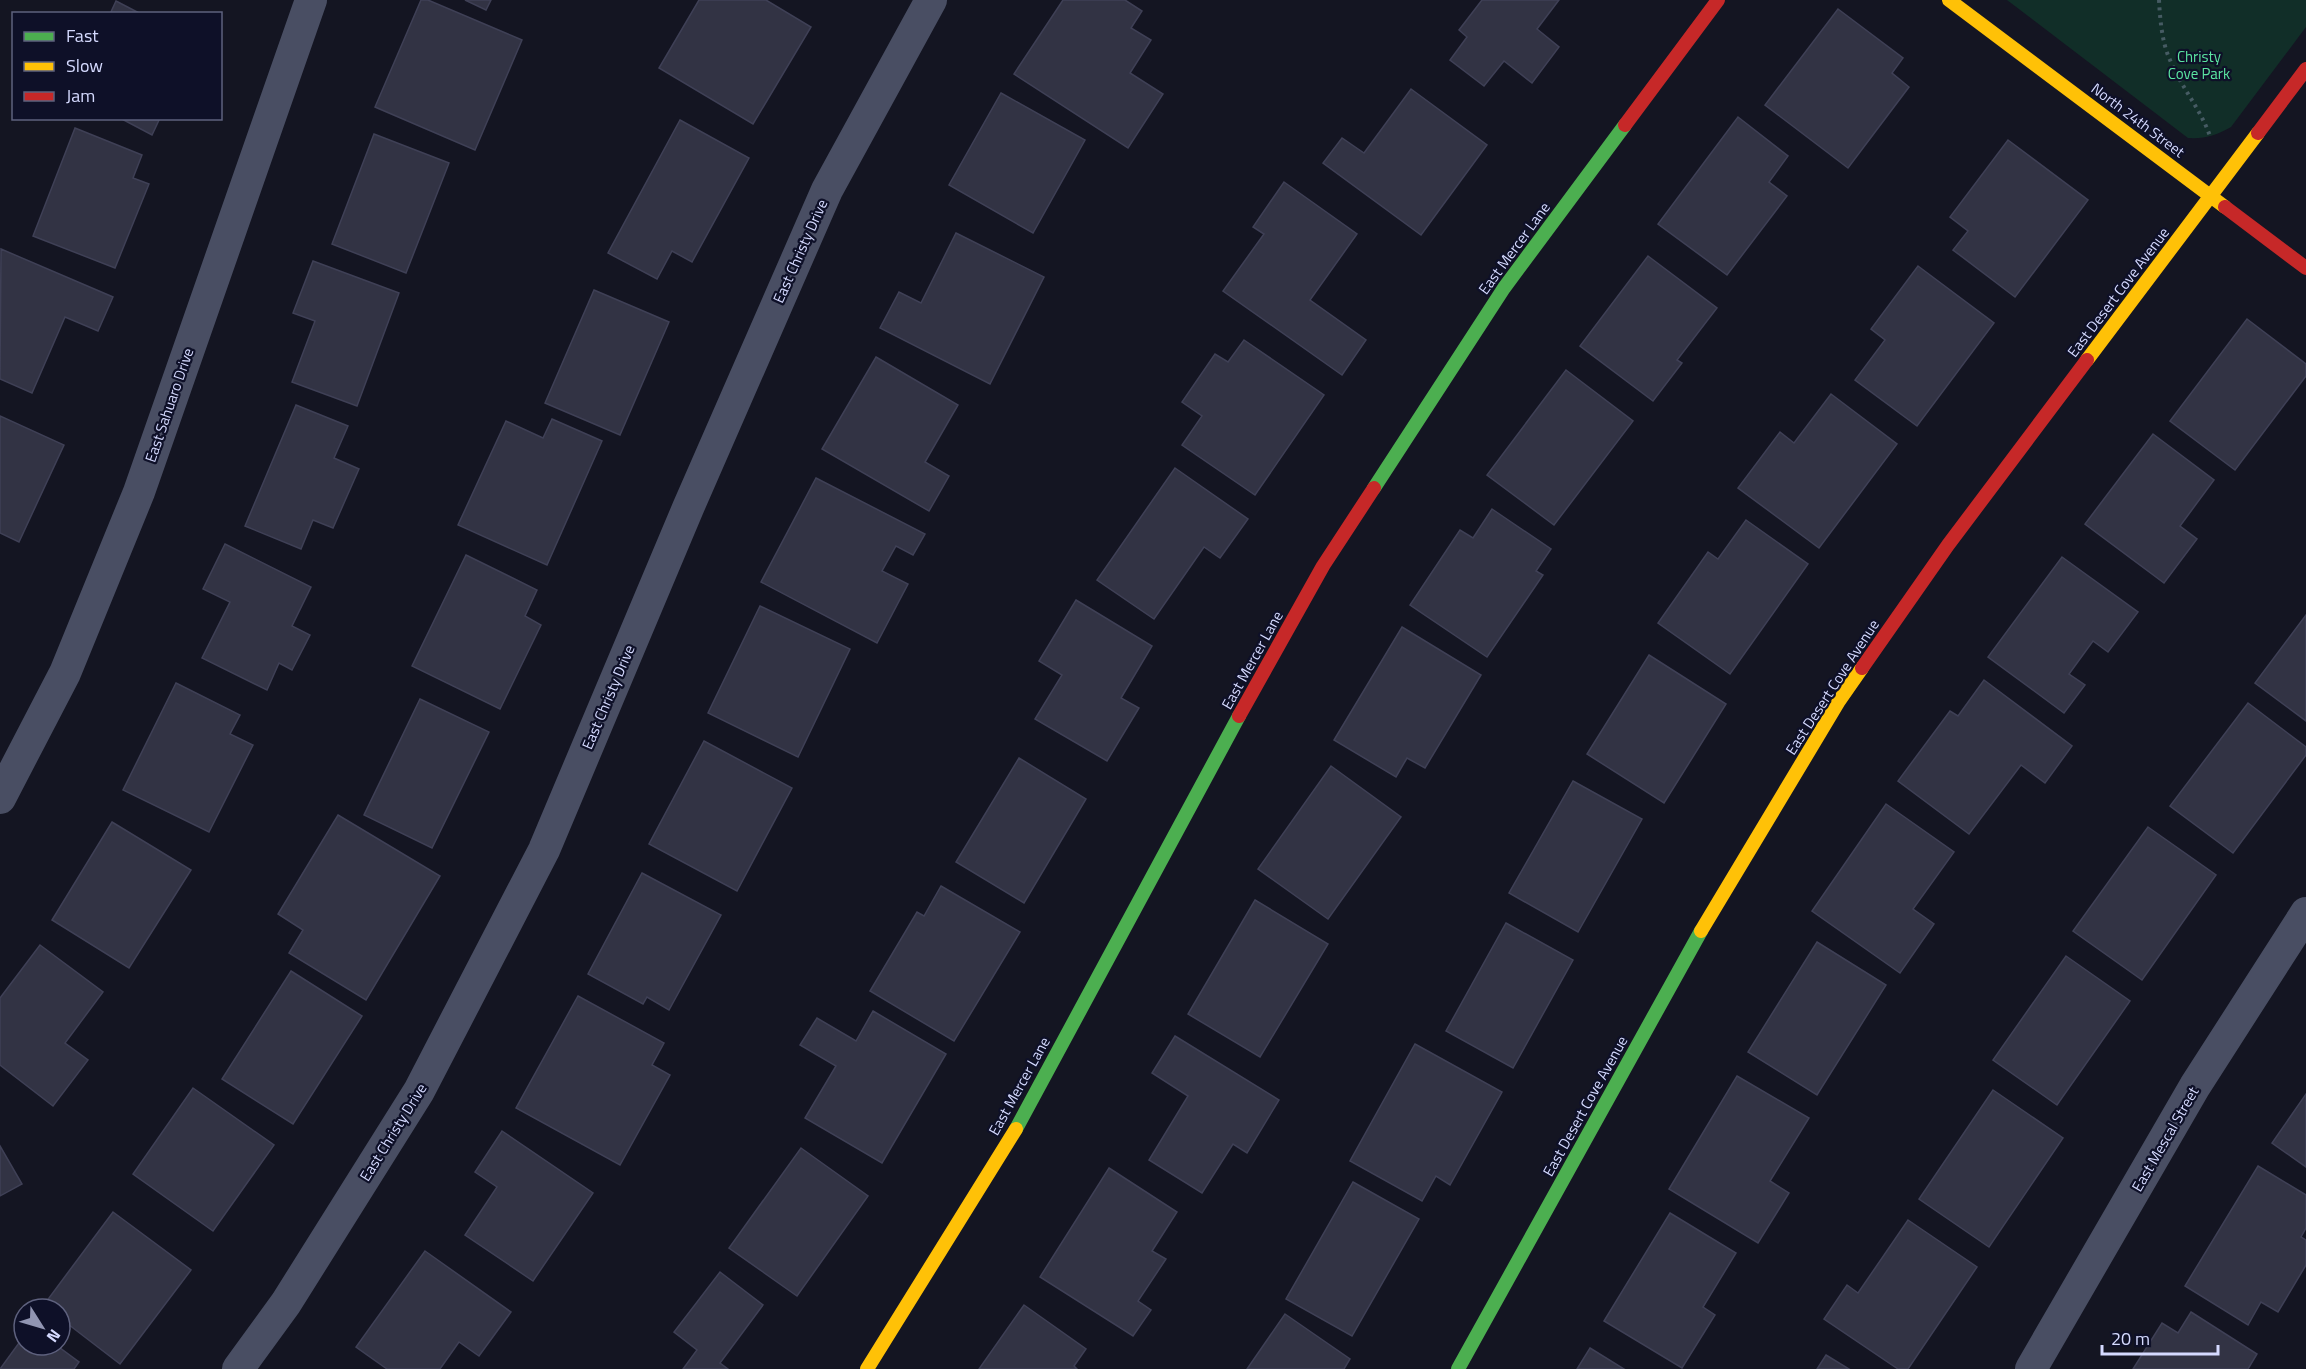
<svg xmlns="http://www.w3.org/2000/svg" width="2306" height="1369" viewBox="0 0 2306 1369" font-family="'Titillium Web',sans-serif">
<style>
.green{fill:#112e28}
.building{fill:#323344;stroke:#3f4056;stroke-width:1.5}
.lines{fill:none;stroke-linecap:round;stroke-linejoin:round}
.path{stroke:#465b63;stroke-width:4;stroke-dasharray:3 4.5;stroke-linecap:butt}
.street{stroke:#494e63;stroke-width:32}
.fast{stroke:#4caf50;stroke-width:14}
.slow{stroke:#ffc107;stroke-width:14}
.jam{stroke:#c62828;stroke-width:14}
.labels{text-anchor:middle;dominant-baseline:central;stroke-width:4.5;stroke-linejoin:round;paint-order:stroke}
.park-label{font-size:15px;fill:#5be5a1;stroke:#0e1028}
.street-label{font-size:15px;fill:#d5daff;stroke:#0e1028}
</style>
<rect width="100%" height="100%" fill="#141522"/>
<path class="green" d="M 2007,0 L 2306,0 L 2306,27 L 2231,127 C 2217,135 2205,139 2188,138 Z"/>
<g class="building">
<polygon points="421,0 428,0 522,40 475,150 375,107"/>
<polygon points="465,0 491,0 486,10"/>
<polygon points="699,0 766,0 811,27 753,124 659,68"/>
<polygon points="1063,0 1125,0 1142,11 1131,28 1151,40 1130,73 1163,94 1128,148 1014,74"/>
<polygon points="1482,0 1559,0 1537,29 1559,47 1532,83 1504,61 1484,86 1450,60 1467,37 1459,30"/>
<polygon points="116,1 141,14 110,14"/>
<polygon points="1838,9 1903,58 1892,73 1909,87 1848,168 1765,105"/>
<polygon points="1411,89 1487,145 1421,235 1323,163 1342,138 1364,153"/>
<polygon points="1001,93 1085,140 1033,233 949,185"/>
<polygon points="1738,117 1788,156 1769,182 1787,196 1727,275 1658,224"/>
<polygon points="120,118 160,118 152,135"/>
<polygon points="680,120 749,158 692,262 672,251 657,279 608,253"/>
<polygon points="75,128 142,155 133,178 149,184 115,268 33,236"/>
<polygon points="374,134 449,163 406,273 332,244"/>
<polygon points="2008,140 2088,200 2015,297 1953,250 1968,231 1950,217"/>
<polygon points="1284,182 1357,234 1310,300 1366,340 1342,375 1223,291 1264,234 1253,227"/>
<polygon points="956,233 1044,277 990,384 880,328 899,292 921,303"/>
<polygon points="1,249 113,297 98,331 65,317 32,393 0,379"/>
<polygon points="1648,256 1717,308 1677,360 1682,363 1653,401 1580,346"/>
<polygon points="313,261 399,293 357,406 292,382 315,321 293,313"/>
<polygon points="1918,266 1994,323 1917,426 1855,380 1885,340 1871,329"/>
<polygon points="594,290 669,322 620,435 545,403"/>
<polygon points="2247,319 2306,364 2306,376 2235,470 2170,421"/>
<polygon points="1244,340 1324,395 1255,495 1182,445 1202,416 1182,402 1215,354 1228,362"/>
<polygon points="876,357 958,405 925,462 949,476 929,511 822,449"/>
<polygon points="1566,370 1633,421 1554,525 1487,475"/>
<polygon points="1831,394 1897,444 1819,548 1738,488 1780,432 1794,443"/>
<polygon points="296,405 348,426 334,458 359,469 333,528 313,520 301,549 245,526"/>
<polygon points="0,416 64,445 19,542 0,533"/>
<polygon points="552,419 602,441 547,565 458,525 506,421 543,438"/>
<polygon points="2153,434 2214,480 2180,526 2197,539 2164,583 2085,524"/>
<polygon points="1175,468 1248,519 1220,558 1204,547 1154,619 1097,580"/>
<polygon points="816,478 925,534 913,555 896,546 882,571 908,584 877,643 761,582"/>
<polygon points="1492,509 1551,549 1536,571 1543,575 1487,657 1410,605 1460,530 1473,538"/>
<polygon points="1746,520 1808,564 1730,674 1658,623 1708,552 1718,559"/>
<polygon points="225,544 311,587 292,626 310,635 292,670 279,663 267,690 202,658 230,602 203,589"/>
<polygon points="466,555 537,590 525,616 541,625 500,709 412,666"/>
<polygon points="2062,557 2138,612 2108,652 2093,641 2069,674 2085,685 2064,713 1988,657"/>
<polygon points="1076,600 1152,646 1121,698 1139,708 1107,761 1035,719 1062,675 1039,661"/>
<polygon points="760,606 850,649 798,757 708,713"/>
<polygon points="2306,615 2306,721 2255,683"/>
<polygon points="1402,627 1481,675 1425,768 1407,758 1396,777 1334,740"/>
<polygon points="1649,655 1726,704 1664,803 1587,754"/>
<polygon points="1984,680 2072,746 2045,783 2021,765 1969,834 1898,781 1950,711 1958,716"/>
<polygon points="176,683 240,715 230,734 253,745 209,832 123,790"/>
<polygon points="420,699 489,732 432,848 364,815"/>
<polygon points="2248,703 2306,747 2306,755 2233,853 2170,806"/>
<polygon points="704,741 792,788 737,891 649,844"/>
<polygon points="1019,758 1086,799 1024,903 956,862"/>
<polygon points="1331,766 1401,817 1328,919 1258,869"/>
<polygon points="1573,781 1642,819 1578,932 1509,893"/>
<polygon points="1886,804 1954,852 1913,909 1934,924 1900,973 1812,911"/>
<polygon points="338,815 440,876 366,1000 289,953 303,930 278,914"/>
<polygon points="112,822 191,870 129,968 52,920"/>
<polygon points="2148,827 2216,875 2142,980 2073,931"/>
<polygon points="642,873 721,915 669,1010 647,997 643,1004 588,974"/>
<polygon points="941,886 1020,932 954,1041 870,991 917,912 924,916"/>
<polygon points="1255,900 1328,944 1260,1057 1188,1014"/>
<polygon points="1506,923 1573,960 1513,1068 1446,1031"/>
<polygon points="1817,942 1886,985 1817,1095 1748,1052"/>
<polygon points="40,945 103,992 65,1043 88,1060 53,1106 0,1065 0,998"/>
<polygon points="2066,956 2130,1001 2057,1105 1993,1060"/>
<polygon points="291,971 362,1016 293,1124 222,1079"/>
<polygon points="578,996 664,1043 652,1065 670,1075 620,1165 516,1108"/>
<polygon points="873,1011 946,1054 882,1163 805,1118 836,1066 800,1045 817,1018 856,1041"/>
<polygon points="1175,1036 1279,1100 1247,1153 1233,1144 1202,1193 1149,1160 1188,1096 1152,1073"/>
<polygon points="1415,1044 1502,1092 1450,1185 1436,1176 1422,1201 1350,1161"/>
<polygon points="1737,1076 1809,1118 1770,1181 1789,1193 1758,1243 1669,1189"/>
<polygon points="193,1088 274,1145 213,1231 133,1174"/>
<polygon points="1993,1090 2063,1138 1989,1247 1919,1199"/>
<polygon points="2306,1094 2306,1167 2272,1143"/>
<polygon points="502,1131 593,1193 533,1281 465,1235 497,1187 475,1172"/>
<polygon points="0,1146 22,1184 0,1196"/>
<polygon points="801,1148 868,1196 797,1296 729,1248"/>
<polygon points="2258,1166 2306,1195 2306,1228 2301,1237 2306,1240 2306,1265 2278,1312 2261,1302 2248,1325 2185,1286"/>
<polygon points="1109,1168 1177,1212 1152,1251 1166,1259 1138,1301 1151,1310 1133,1336 1040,1277"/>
<polygon points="1353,1182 1419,1219 1352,1336 1286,1299"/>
<polygon points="113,1212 191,1270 120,1364 60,1318 60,1309 47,1309 43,1306"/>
<polygon points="1670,1213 1736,1253 1703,1307 1715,1315 1682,1368 1604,1321"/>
<polygon points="1908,1220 1977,1267 1908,1369 1898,1369 1824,1319 1847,1285 1858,1293"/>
<polygon points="425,1251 511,1312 479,1356 459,1342 440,1369 387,1369 356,1347"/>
<polygon points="720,1272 763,1305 720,1363 728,1369 683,1369 697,1350 674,1332"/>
<polygon points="1024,1305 1086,1349 1074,1366 1077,1369 979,1369"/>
<polygon points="2191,1312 2257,1354 2248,1369 2133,1369 2162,1323 2178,1333"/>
<polygon points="1285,1314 1350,1359 1344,1369 1247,1369"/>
<polygon points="24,1336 24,1345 56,1345 79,1362 74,1369 0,1369"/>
<polygon points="1590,1348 1624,1369 1577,1369"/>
<polygon points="1826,1355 1849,1369 1817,1369"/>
</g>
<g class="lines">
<path class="path" d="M 2159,0 C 2160,19 2162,43 2170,60 C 2181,87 2200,108 2210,136"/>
<g class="street">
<polyline points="0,798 65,673 139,492 311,0"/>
<polyline points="238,1369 286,1303 419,1091 544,850 688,508 827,190 931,0"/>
<polyline points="2031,1369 2195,1086 2306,913"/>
</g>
<g class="fast">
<polyline points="1374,488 1504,288 1625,125"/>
<polyline points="1016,1129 1239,716"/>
<polyline points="1458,1369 1701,931"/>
</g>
<g class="slow">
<polyline points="1949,0 2225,207"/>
<polyline points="2087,360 2258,133"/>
<polyline points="1701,931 1839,701 1862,668"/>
<polyline points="867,1369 1016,1129"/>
</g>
<g class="jam">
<polyline points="1625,125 1718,0"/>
<polyline points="2258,133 2306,69"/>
<polyline points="2225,207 2306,268"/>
<polyline points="1862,668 1948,545 2087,360"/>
<polyline points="1239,716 1323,566 1374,488"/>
</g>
</g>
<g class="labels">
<g class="park-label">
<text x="2199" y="56">Christy<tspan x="2199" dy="17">Cove Park</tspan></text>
</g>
<g class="street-label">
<text transform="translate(2138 120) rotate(37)">North 24th Street</text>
<text transform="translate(1514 248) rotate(-54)">East Mercer Lane</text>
<text transform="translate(800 251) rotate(-66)">East Christy Drive</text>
<text transform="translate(2118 292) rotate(-53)">East Desert Cove Avenue</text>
<text transform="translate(169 405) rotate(-71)">East Sahuaro Drive</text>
<text transform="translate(1252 660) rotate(-61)">East Mercer Lane</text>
<text transform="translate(1832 687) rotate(-57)">East Desert Cove Avenue</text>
<text transform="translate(608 697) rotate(-67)">East Christy Drive</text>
<text transform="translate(1019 1086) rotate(-61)">East Mercer Lane</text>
<text transform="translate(1585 1106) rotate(-61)">East Desert Cove Avenue</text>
<text transform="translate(393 1132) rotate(-58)">East Christy Drive</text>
<text transform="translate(2165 1139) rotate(-60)">East Mescal Street</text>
</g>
</g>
<rect x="12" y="12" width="210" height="108" fill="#0e1028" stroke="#5e617e" stroke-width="1.5"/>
<rect x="24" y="32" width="30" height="9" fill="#4caf50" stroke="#5e617e" stroke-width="1.5"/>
<text x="66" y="42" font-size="18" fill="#d5daff">Fast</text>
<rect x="24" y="62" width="30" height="9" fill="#ffc107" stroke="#5e617e" stroke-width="1.5"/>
<text x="66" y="72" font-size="18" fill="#d5daff">Slow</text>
<rect x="24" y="92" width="30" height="9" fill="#c62828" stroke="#5e617e" stroke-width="1.5"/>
<text x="66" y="102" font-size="18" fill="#d5daff">Jam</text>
<g transform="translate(42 1327) rotate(127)"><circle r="28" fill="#0e1028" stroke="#5e617e" stroke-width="1.5"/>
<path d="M0-4.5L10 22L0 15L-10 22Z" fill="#9195b2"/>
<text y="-9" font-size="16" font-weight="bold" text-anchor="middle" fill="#d5daff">N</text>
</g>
<path d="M2102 1345v9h116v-9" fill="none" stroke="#d5daff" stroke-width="3"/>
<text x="2111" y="1345" font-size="18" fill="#d5daff" stroke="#0e1028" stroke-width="4.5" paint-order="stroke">20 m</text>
</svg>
